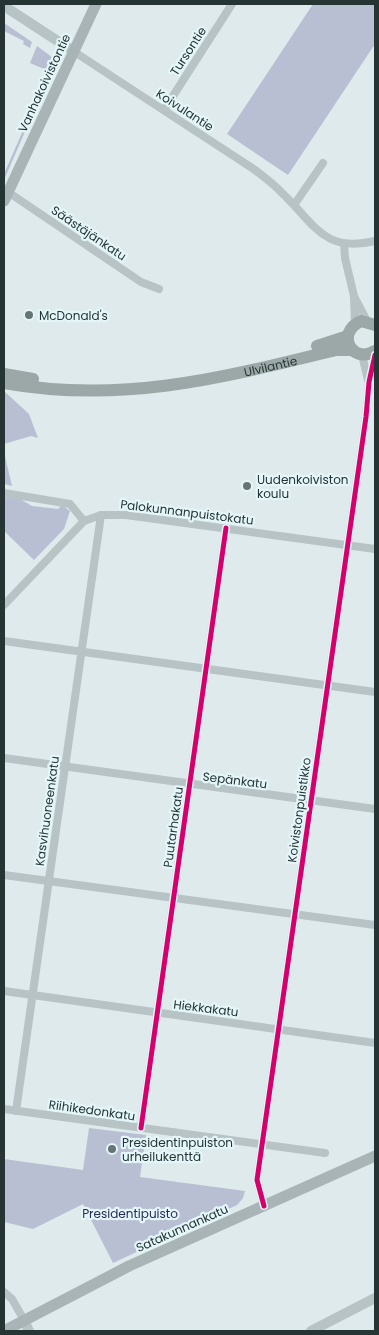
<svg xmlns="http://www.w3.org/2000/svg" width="379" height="1335" viewBox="0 0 379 1335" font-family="Poppins,sans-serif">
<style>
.green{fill:#b8bfd3}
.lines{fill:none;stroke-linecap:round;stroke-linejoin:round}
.minor{stroke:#b7c3c4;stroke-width:8}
.tertiary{stroke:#b7c3c4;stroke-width:10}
.secondary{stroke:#a8b4b5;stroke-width:11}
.primary{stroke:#9ca8a8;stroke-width:12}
.cycleway-casing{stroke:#e4f6f9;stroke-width:8}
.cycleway{stroke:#d6006c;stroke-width:5}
.poi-dot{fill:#667473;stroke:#e4f6f9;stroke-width:2}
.labels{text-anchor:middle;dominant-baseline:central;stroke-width:4.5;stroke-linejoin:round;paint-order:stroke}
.street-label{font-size:12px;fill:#263533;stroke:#e4f6f9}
.poi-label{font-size:12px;fill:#263533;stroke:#e4f6f9;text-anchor:start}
.park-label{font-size:12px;fill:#2a2b53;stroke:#e4f6f9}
</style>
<rect width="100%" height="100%" fill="#deeaeb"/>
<g class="green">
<polygon points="313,4 375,4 375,44 288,175 227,134"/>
<polygon points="4,23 32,42 30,48 23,44 24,41 4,31"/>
<polygon points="37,46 56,60 4,180 4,174 49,71 30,63"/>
<polygon points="4,391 29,414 38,438 31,436 4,444"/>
<polygon points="4,452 12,486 4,484"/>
<polygon points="4,497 20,499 32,506 58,509 62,505 70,511 64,529 34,560 4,531"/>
<polygon points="89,1128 146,1135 140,1177 245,1191 243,1198 237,1205 113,1263 83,1204 33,1229 4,1222 4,1159 83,1170"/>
</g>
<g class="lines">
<g class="minor">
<path d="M 73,51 L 255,170 C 264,177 274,184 282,193 C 315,224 323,253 375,241"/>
<polyline points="164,110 232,4"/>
<polyline points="8,192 141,282 159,289"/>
<polyline points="294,205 323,163"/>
<polyline points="344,244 345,258 354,296 355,324"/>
<polyline points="355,298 367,321"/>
<polyline points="362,355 368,380"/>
<polyline points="4,493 70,504 84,521 101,515 126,515 375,549"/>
<polyline points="4,605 84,521"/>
<polyline points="4,641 375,692"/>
<polyline points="4,758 375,809"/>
<polyline points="4,875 375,925"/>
<polyline points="4,991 375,1043"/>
<polyline points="4,1109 325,1153"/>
<polyline points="16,1111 101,515"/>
<polyline points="141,1128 226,528"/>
<polyline points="264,1206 257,1180 366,417 369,382 375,355"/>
<polyline points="4,1292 12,1299 24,1320"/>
</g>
<g class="tertiary">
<polyline points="4,6 73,51"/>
<polyline points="24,1320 29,1331"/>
<polyline points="311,1331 375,1298"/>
</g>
<g class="secondary">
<polyline points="4,201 96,4"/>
<polyline points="4,1331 129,1266 375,1156"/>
</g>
<g class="primary">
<path d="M 375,325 L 361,321 C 335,333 352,365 375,351"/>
<polyline points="317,346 348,336"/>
<polyline points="4,374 33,379"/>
<path id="s1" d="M 4,383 C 122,404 222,378 336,350 L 353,350"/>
</g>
<g class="cycleway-casing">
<g id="cycleway">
<polyline points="141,1128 226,528"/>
<polyline points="264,1206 257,1180 366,417 369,382 375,355"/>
</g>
</g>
<use href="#cycleway" class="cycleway"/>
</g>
<g class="poi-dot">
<circle cx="29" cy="315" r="5"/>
<circle cx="247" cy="486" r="5"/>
<circle cx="112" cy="1149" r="5"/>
</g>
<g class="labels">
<g class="street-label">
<text transform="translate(188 51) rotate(-57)">Tursontie</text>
<text transform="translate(44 83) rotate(-65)">Vanhakoivistontie</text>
<text transform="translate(185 110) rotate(33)">Koivulantie</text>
<text transform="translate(89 233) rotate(34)">Säästäjänkatu</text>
<text stroke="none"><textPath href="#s1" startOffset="269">Ulvilantie</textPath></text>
<text transform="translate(187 512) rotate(7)">Palokunnanpuistokatu</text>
<text transform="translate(235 780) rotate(7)">Sepänkatu</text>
<text transform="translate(299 810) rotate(-82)">Koivistonpuistikko</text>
<text transform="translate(47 811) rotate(-82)">Kasvihuoneenkatu</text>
<text transform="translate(173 827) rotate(-82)">Puutarhakatu</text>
<text transform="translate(206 1008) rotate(7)">Hiekkakatu</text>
<text transform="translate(92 1110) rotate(8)">Riihikedonkatu</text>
<text transform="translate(182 1228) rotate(-24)">Satakunnankatu</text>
</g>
<g class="poi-label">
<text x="39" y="315">McDonald's</text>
<text x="257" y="479">Uudenkoiviston<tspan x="257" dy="14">koulu</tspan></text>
<text x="122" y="1142">Presidentinpuiston<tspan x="122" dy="14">urheilukenttä</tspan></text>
</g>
<g class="park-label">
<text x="130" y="1213">Presidentipuisto</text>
</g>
</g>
<rect width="379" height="1335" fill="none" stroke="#263533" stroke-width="10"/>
</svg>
